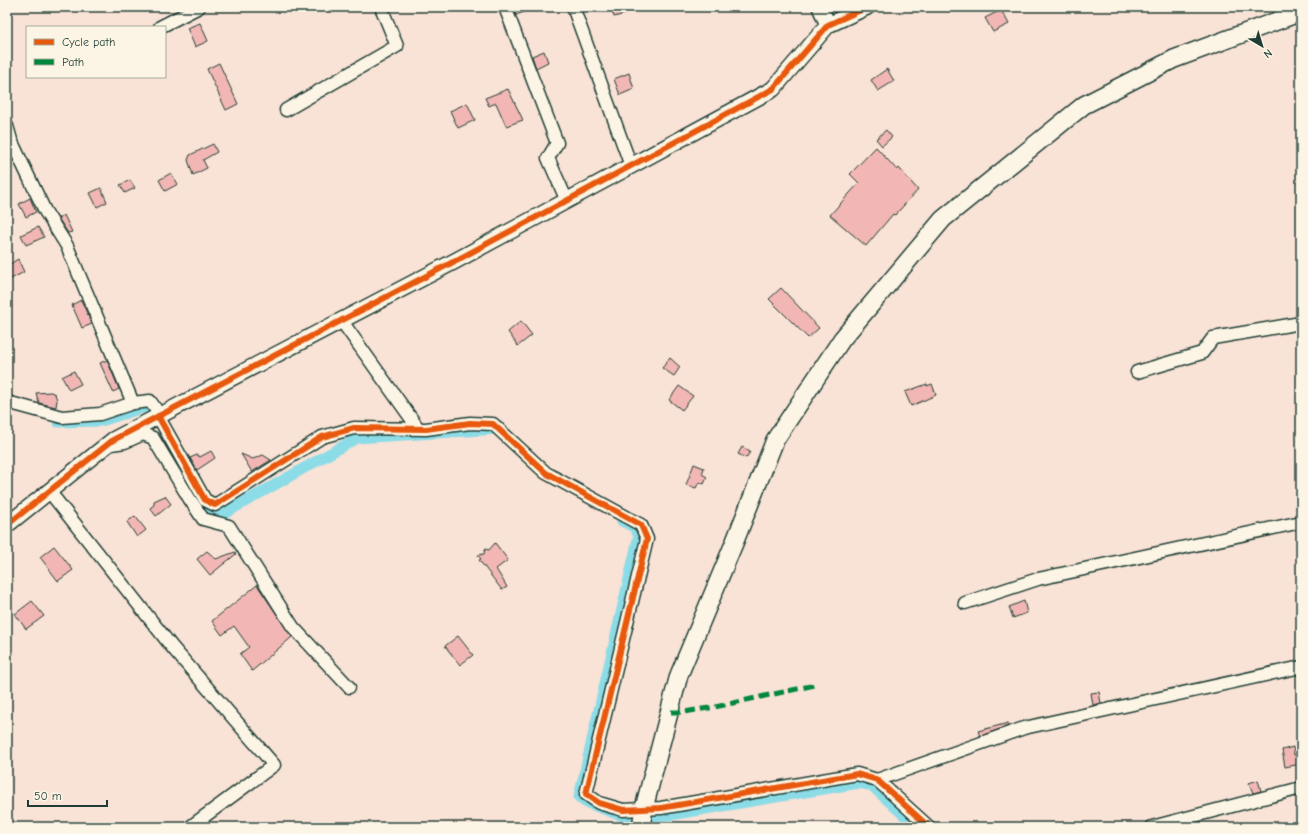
<svg xmlns="http://www.w3.org/2000/svg" width="1308" height="834" viewBox="0 0 1308 834" font-family="'Comic Neue',sans-serif">
<style>
.lines{fill:none;stroke-linecap:round;stroke-linejoin:round}
.canal{stroke:#8cdce7;stroke-width:11}
.building{fill:#f2b7b4;stroke:#1f3d34}
.minor-casing{stroke:#1f3d34;stroke-width:15}
.tertiary-casing{stroke:#1f3d34;stroke-width:18}
.secondary-casing{stroke:#1f3d34;stroke-width:20}
.minor{stroke:#fcf5e5;stroke-width:12}
.tertiary{stroke:#fcf5e5;stroke-width:15}
.secondary{stroke:#fcf5e5;stroke-width:17}
.quiet{stroke:#00873e;stroke-width:5;stroke-dasharray:10 5;stroke-linecap:butt}
.cycleway-casing{stroke:#fcf5e5;stroke-width:8}
.cycleway{stroke:#e8590c;stroke-width:6}
</style>
<rect width="100%" height="100%" fill="#f9e2d6"/>
<filter id="ink" filterUnits="userSpaceOnUse"><feTurbulence type="fractalNoise" baseFrequency=".025" numOctaves="2"/><feDisplacementMap in="SourceGraphic" scale="8" xChannelSelector="R" yChannelSelector="G"/><feConvolveMatrix kernelMatrix="1 2 1 2 8 2 1 2 1" color-interpolation-filters="sRGB"/></filter>
<g filter="url(#ink)">
<g class="lines">
<g class="canal">
<polyline points="58,422 101,421 148,406 152,413"/>
<polyline points="198,494 213,520 357,438 498,429"/>
<polyline points="622,521 634,527 639,535 579,797 585,802 628,818 670,815 859,783 872,786 917,827"/>
</g>
</g>
<g class="building">
<polygon points="513,7 535,7 535,8 516,15"/>
<polygon points="611,7 622,7 625,14 614,17"/>
<polygon points="1001,10 1009,24 993,32 985,18"/>
<polygon points="200,23 208,41 195,47 187,28"/>
<polygon points="544,51 548,62 536,68 532,56"/>
<polygon points="219,63 238,104 226,110 207,69"/>
<polygon points="887,69 894,81 878,91 871,80"/>
<polygon points="629,73 634,89 620,95 614,79"/>
<polygon points="508,89 523,120 506,126 496,103 489,106 485,98"/>
<polygon points="467,103 475,120 458,128 450,111"/>
<polygon points="886,130 892,137 882,146 876,139"/>
<polygon points="213,144 217,152 203,160 207,168 193,175 188,160 190,155"/>
<polygon points="876,147 897,170 899,168 918,190 895,215 893,214 866,246 830,215 859,183 850,174"/>
<polygon points="171,173 178,184 165,191 159,180"/>
<polygon points="130,180 135,188 125,193 120,185"/>
<polygon points="101,188 107,202 97,207 90,193"/>
<polygon points="30,198 36,212 26,217 19,204"/>
<polygon points="64,215 72,232 68,233 58,218"/>
<polygon points="38,227 44,237 26,245 21,235"/>
<polygon points="18,259 24,272 7,281 7,266"/>
<polygon points="781,288 819,328 808,338 769,299"/>
<polygon points="81,300 92,324 82,328 72,305"/>
<polygon points="521,321 532,335 518,346 508,332"/>
<polygon points="670,358 680,367 674,376 662,368"/>
<polygon points="107,360 119,389 113,392 100,363"/>
<polygon points="74,371 81,384 69,390 62,377"/>
<polygon points="927,384 927,386 932,384 936,395 911,406 905,392"/>
<polygon points="679,386 693,396 682,410 669,400"/>
<polygon points="51,392 55,394 57,400 56,407 39,403 36,393"/>
<polygon points="742,447 750,452 746,458 738,454"/>
<polygon points="211,451 215,458 197,470 190,458 197,455 200,457"/>
<polygon points="241,454 253,459 263,455 271,460 252,472"/>
<polygon points="694,464 704,468 702,474 707,477 704,484 699,482 696,488 686,485"/>
<polygon points="165,496 171,504 156,516 150,508 154,505 154,501"/>
<polygon points="135,516 146,530 137,537 127,522"/>
<polygon points="495,543 508,560 496,569 507,587 502,590 479,560 481,559 478,555 484,554 485,549 489,550"/>
<polygon points="54,546 73,570 58,581 40,557"/>
<polygon points="207,551 216,559 235,552 236,554 210,575 197,559"/>
<polygon points="257,585 292,637 252,671 240,654 249,647 234,626 222,635 212,621"/>
<polygon points="32,601 44,616 26,629 15,614"/>
<polygon points="1024,601 1027,613 1013,618 1009,607"/>
<polygon points="458,636 473,655 460,665 445,646"/>
<polygon points="1099,692 1101,703 1093,705 1091,693"/>
<polygon points="1008,723 1008,726 980,736 978,731"/>
<polygon points="1293,747 1294,755 1301,754 1301,764 1285,767 1282,750"/>
<polygon points="1258,780 1261,791 1253,793 1249,783"/>
</g>
<g class="lines">
<g class="minor-casing">
<g id="minor">
<polyline points="505,7 557,143 548,158 567,201"/>
<polyline points="573,7 631,166"/>
<polyline points="160,27 199,7"/>
<polyline points="286,110 397,46 381,7"/>
<polyline points="7,126 11,140 45,211 67,246 133,403 150,401 160,415"/>
<polyline points="341,320 418,428"/>
<polyline points="1137,372 1202,353 1213,338 1301,323"/>
<polyline points="7,402 62,417 100,414 133,403"/>
<polyline points="158,416 205,500 215,505 322,437 354,428 426,429 470,423 493,424 546,473 641,525 647,539 586,794 599,803 623,810 661,808 857,774 877,780 929,827"/>
<polyline points="111,444 125,442 143,434 153,438 189,498 203,519 229,526 293,627 349,687"/>
<polyline points="49,491 172,647 274,765 190,827"/>
<polyline points="965,603 1038,579 1301,522"/>
<polyline points="877,780 1024,728 1301,667"/>
<polyline points="1152,827 1301,788"/>
</g>
</g>
<g class="tertiary-casing">
<g id="tertiary">
<polyline points="820,7 828,25"/>
<polyline points="7,525 113,440 457,260 773,89 828,25 867,7"/>
</g>
</g>
<g class="secondary-casing">
<polyline id="secondary" points="641,827 644,808 679,675 735,541 775,440 842,339 943,219 1084,105 1174,59 1301,12"/>
</g>
<use href="#minor" class="minor"/>
<use href="#tertiary" class="tertiary"/>
<use href="#secondary" class="secondary"/>
<polyline class="quiet" points="671,712 684,712 715,707 815,685"/>
<g class="cycleway-casing">
<g id="cycleway">
<polyline points="158,416 205,500 215,505 322,437 354,428 426,429 470,423 493,424 546,473 641,525 647,539 586,794 599,803 623,810 661,808 857,774 877,780 929,827"/>
<polyline points="7,525 113,440 457,260 773,89 828,25 867,7"/>
</g>
</g>
<use href="#cycleway" class="cycleway"/>
</g>
</g>
<rect width="1308" height="834" fill="none" stroke="#fcf5e5" stroke-width="24"/>
<rect x="12" y="12" width="1284" height="810" fill="none" stroke="#1f3d34" stroke-width="1.5" filter="url(#ink)"/>
<rect x="26" y="26" width="140" height="52" fill="#fcf5e5" stroke="#a4ab9e"/>
<rect x="34" y="39" width="20" height="6" fill="#e8590c" stroke="#a4ab9e"/>
<text x="62" y="46" font-size="12" fill="#1f3d34">Cycle path</text>
<rect x="34" y="59" width="20" height="6" fill="#00873e" stroke="#a4ab9e"/>
<text x="62" y="66" font-size="12" fill="#1f3d34">Path</text>
<g transform="translate(1262 46) rotate(142)" stroke="#fcf5e5" stroke-width="3" paint-order="stroke">
<path d="M0-3L7 15L0 10L-7 15Z" fill="#1f3d34"/>
<text y="-6" font-size="11" font-weight="bold" text-anchor="middle" fill="#1f3d34">N</text>
</g>
<path d="M28 800v6h79v-6" fill="none" stroke="#1f3d34" stroke-width="2"/>
<text x="34" y="800" font-size="12" fill="#1f3d34" stroke="#fcf5e5" stroke-width="3" paint-order="stroke">50 m</text>
</svg>
